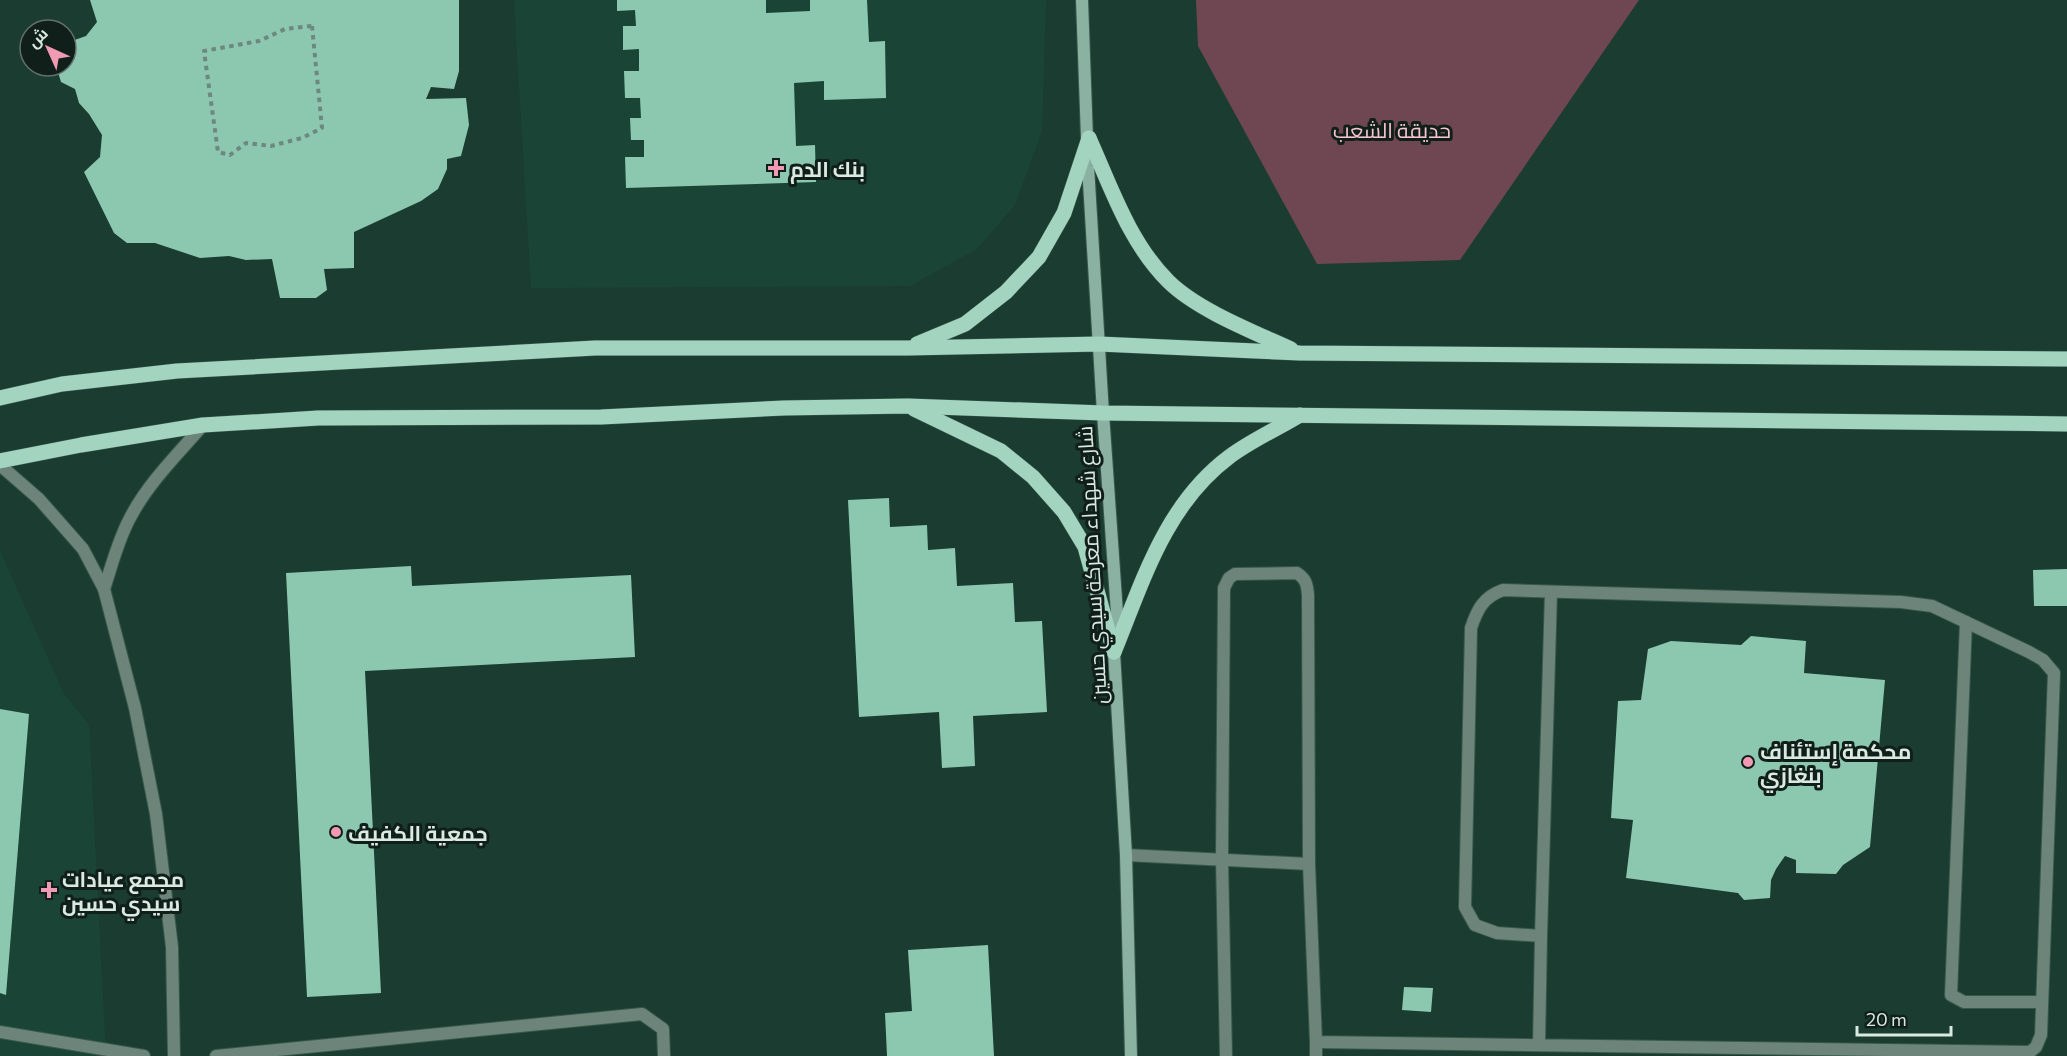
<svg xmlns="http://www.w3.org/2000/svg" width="2067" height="1056" viewBox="0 0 2067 1056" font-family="Commissioner,Cairo,sans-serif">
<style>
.built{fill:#1a4536}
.green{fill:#6f4753}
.building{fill:#8cc8b0}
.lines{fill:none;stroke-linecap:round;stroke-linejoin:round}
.service-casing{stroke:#39584c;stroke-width:14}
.minor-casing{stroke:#39584c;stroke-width:14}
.secondary-casing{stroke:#39584c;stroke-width:14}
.primary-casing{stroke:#39584c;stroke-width:16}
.path{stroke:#6e887e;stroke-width:4;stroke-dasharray:4.5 4.5;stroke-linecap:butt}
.service{stroke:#6c847a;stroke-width:12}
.minor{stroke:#6c847a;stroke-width:12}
.secondary{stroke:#8ab1a1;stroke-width:12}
.primary{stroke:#a2d4c0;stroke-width:15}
.poi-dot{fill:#f09ab4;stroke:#111f1a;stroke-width:2}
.labels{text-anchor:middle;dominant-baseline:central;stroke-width:6;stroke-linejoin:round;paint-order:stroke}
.park-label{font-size:21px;fill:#f7c4d2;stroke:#111f1a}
.poi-label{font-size:21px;font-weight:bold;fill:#d8eae2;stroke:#111f1a;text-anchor:start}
.street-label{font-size:21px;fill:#d8eae2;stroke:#111f1a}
</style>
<rect width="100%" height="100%" fill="#1b3c30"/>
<g class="built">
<polygon points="514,0 1046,0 1042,131 1015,205 977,249 910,286 531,288"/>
<polygon points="0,551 64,694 89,725 106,1056 0,1056"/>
</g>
<polygon class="green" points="1196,0 1639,0 1460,260 1317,264 1198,46"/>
<g class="building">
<polygon points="90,0 459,0 459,71 454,89 431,87 426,99 466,98 469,125 461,156 447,159 447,169 438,189 421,201 354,232 354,268 324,269 327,290 316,298 280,298 272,259 246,260 229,256 200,258 155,243 127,243 114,233 84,172 100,157 102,135 89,114 79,103 75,89 61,82 57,69 58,66 66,66 66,43 86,36 97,22"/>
<polygon points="617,0 766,0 766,13 810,11 810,0 867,0 869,42 885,41 886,98 824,100 824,81 794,83 796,146 815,145 816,182 626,188 625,157 644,157 644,140 631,140 630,118 641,118 640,98 625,98 624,71 639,71 639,49 623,50 623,26 636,26 635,10 617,11"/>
<polygon points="889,498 890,527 927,525 928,550 955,548 957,586 1013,583 1015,622 1042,621 1047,712 973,716 975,766 942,768 939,712 859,717 848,500"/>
<polygon points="411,566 412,586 631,575 635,657 365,671 381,993 307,997 286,573"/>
<polygon points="2067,569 2067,606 2034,606 2033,570"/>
<polygon points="1751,636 1806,641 1804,673 1885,680 1870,847 1843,865 1836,874 1796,873 1796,860 1785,856 1776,869 1771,880 1770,898 1744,900 1738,893 1626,878 1633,820 1611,818 1618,701 1641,700 1648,649 1671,641 1741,645"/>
<polygon points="0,709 29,714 6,995 0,993"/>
<polygon points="988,945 994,1056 887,1056 885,1013 912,1011 908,950"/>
<polygon points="1404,987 1433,988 1431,1012 1402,1010"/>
</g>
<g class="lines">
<g class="service-casing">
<g id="service">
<polyline points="1966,622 1951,995 1964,1002 2042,1002"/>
<path d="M 1126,855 L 1309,864 L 1316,1042 L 2030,1052 L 2036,1047 L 2041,1035 L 2054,673 L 2043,660 L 2029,652 L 1932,606 L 1901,602 L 1503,590 C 1483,597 1477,610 1471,628 L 1465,907 L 1475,925 L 1497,933 L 1541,936 L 1539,1045"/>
<polyline points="1541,936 1551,592"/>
<polyline points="1316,1042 1316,1056"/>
<polyline points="216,1056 642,1014 663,1029 664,1056"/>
<path d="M 1226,1056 L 1222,859 L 1224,588 L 1229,578 L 1235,574 L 1297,573 C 1306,579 1307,584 1308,595 L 1309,864"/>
</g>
</g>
<g class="minor-casing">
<g id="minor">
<polyline points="0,465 39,499 83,549 104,589 135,708 156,814 172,947 174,1056"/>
<path d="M 104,589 C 112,565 118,540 130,518 C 148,483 178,454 203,425"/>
<polyline points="0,1032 144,1056"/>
</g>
</g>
<g class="secondary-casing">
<polyline id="secondary" points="1082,0 1088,166 1103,413 1117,613 1114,652 1126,855 1131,1056"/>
</g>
<g class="primary-casing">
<g id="primary">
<path d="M 1089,138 C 1111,187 1129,242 1168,281 C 1197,310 1254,332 1291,349"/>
<polyline points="917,344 965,324 1006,292 1039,257 1064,213 1089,138"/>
<polyline points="0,398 62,384 177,371 595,348 908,348 1099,344 1300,353 2067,359"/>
<polyline points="914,409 1001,451 1033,477 1064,512 1085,547 1114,652"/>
<polyline points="0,461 81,445 203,425 318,418 601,417 784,408 908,406 1103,413 2067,424"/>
<path d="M 1114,652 C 1143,581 1165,505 1229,457 C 1250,441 1277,429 1300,415"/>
</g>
</g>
<polygon class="path" points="312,26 322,128 302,138 271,146 246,143 230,155 218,152 204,51 259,41 285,29"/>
<use href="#service" class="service"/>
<use href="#minor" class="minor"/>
<use href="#secondary" class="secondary"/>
<use href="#primary" class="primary"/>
</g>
<g class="poi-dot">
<path d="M773 159h6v6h6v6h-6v6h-6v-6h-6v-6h6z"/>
<circle cx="1748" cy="762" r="6"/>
<circle cx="336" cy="832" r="6"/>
<path d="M46 881h6v6h6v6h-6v6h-6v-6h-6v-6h6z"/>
</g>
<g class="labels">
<g class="park-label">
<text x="1392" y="129">حديقة الشعب</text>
</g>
<g class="poi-label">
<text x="790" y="168">بنك الدم</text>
<text x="1760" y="750">محكمة إستئناف<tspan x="1760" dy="24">بنغازي</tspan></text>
<text x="348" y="832">جمعية الكفيف</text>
<text x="62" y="878">مجمع عيادات<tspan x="62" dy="24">سيدي حسين</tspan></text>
</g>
<g class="street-label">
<text transform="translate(1091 565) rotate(-93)">شارع شهداء معركة سيدي حسين</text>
</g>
</g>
<g transform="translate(48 48) rotate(315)"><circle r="28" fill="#111f1a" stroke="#61706a" stroke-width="1.5"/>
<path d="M0-4.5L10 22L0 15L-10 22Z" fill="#f09ab4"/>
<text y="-9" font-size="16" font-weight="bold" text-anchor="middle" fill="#d8eae2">ش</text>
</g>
<path d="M1857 1026v9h94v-9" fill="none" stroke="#d8eae2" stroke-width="3"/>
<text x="1866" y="1026" font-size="18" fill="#d8eae2" stroke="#111f1a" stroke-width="4.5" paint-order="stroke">20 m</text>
</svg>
